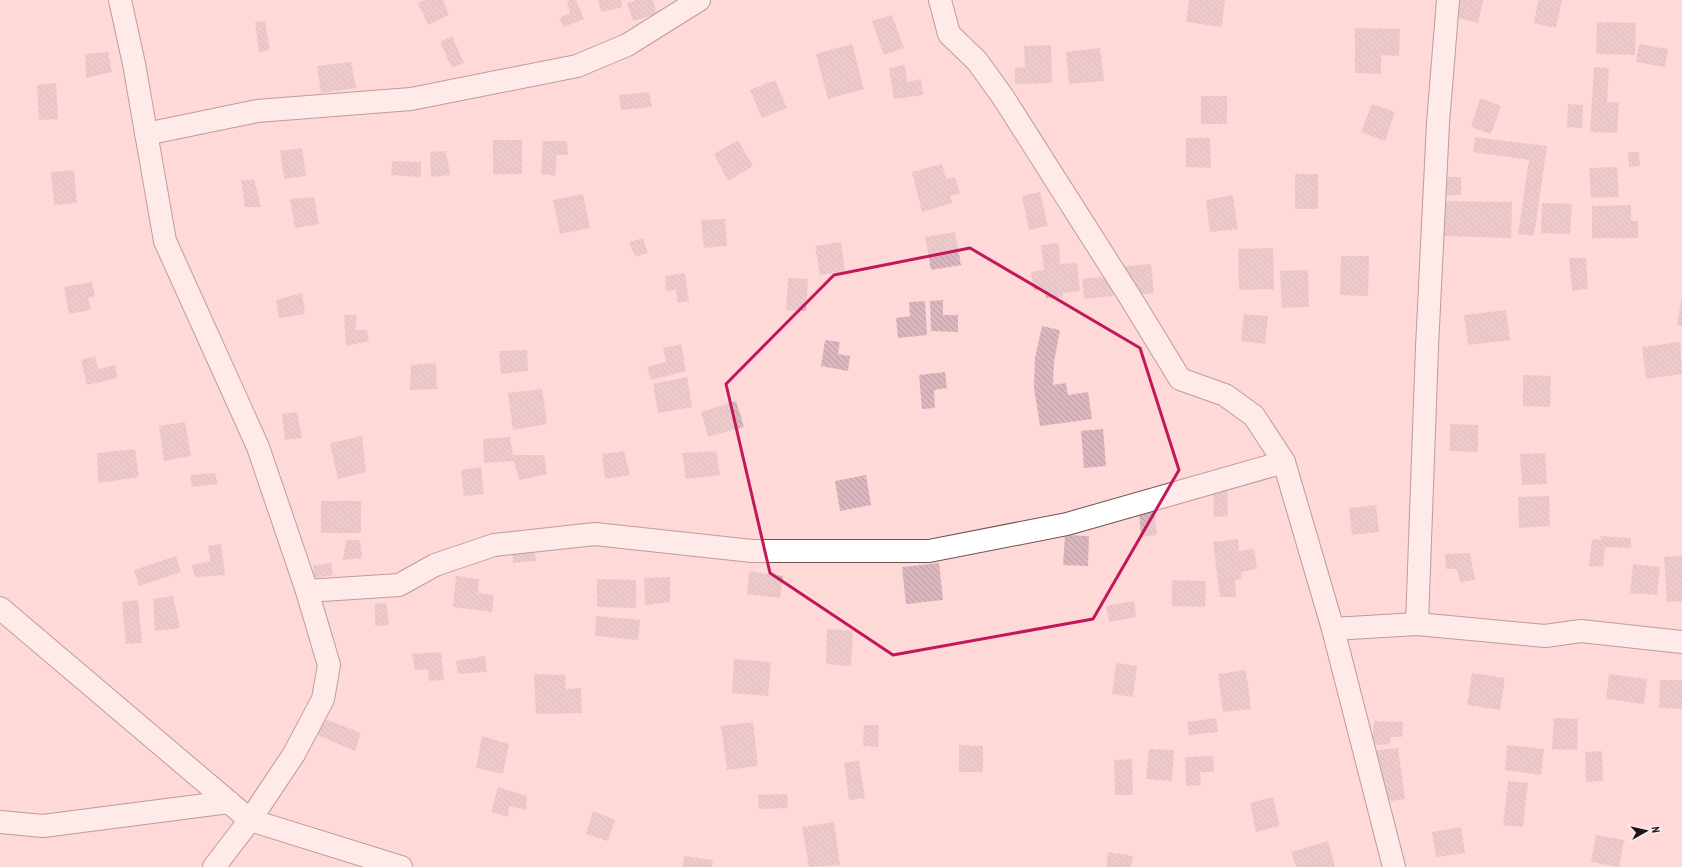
<svg xmlns="http://www.w3.org/2000/svg" width="1682" height="867" viewBox="0 0 1682 867" font-family="'PT Sans Narrow',sans-serif">
<style>
.building{fill:url(#building-back-hatch)}
.lines{fill:none;stroke-linecap:round;stroke-linejoin:round}
.minor-casing{stroke:#715251;stroke-width:24}
.minor{stroke:#fff;stroke-width:22}
.marked{fill:none;stroke:#c2185b;stroke-width:3;stroke-linejoin:round}
</style>
<defs>
<pattern id="building-back-hatch" width="6" height="6" patternUnits="userSpaceOnUse"><rect width="6" height="6" fill="#dab7bf"/><path d="M-1 5l2 2M0 0l6 6M5-1l2 2" fill="none" stroke="#bb9ca3"/></pattern>
</defs>
<rect width="100%" height="100%" fill="#fed9d7"/>
<g class="building">
<polygon points="425,0 443,0 449,15 428,25 418,3"/>
<polygon points="570,0 576,0 584,19 564,27 559,18 570,13 567,1"/>
<polygon points="598,0 621,0 623,7 601,12"/>
<polygon points="636,0 653,0 657,14 633,21 627,3"/>
<polygon points="1189,0 1225,0 1222,27 1186,22"/>
<polygon points="1455,0 1483,0 1478,23 1452,16"/>
<polygon points="1538,0 1562,0 1556,28 1534,23"/>
<polygon points="892,15 904,48 884,55 872,21"/>
<polygon points="265,21 270,50 259,52 255,22"/>
<polygon points="1597,22 1636,23 1635,55 1596,54"/>
<polygon points="1355,28 1400,29 1399,56 1381,55 1381,74 1355,73"/>
<polygon points="452,36 464,63 452,68 440,42"/>
<polygon points="852,44 864,89 828,99 816,54"/>
<polygon points="1639,44 1668,49 1665,67 1636,62"/>
<polygon points="1051,45 1052,83 1015,84 1015,68 1025,67 1024,46"/>
<polygon points="1100,48 1104,81 1069,84 1066,52"/>
<polygon points="108,52 112,72 86,78 85,54"/>
<polygon points="351,62 356,88 321,93 317,66"/>
<polygon points="905,65 907,82 921,79 923,95 894,99 889,68"/>
<polygon points="1594,67 1609,68 1607,102 1619,103 1617,133 1590,132"/>
<polygon points="775,80 787,108 762,118 750,90"/>
<polygon points="56,83 58,119 39,120 37,85"/>
<polygon points="649,92 652,107 621,110 619,95"/>
<rect x="1201" y="96" width="26" height="28"/>
<polygon points="1480,98 1501,106 1491,134 1471,127"/>
<polygon points="1372,104 1395,112 1385,141 1361,132"/>
<polygon points="1568,104 1583,105 1582,128 1567,127"/>
<polygon points="1475,137 1547,146 1534,236 1518,234 1529,160 1473,152"/>
<polygon points="1186,138 1210,138 1211,168 1186,167"/>
<rect x="493" y="140" width="29" height="34"/>
<polygon points="738,140 753,166 728,181 714,154"/>
<polygon points="543,141 567,141 568,155 557,155 555,176 541,174"/>
<polygon points="302,148 306,176 284,179 280,151"/>
<polygon points="446,151 450,175 431,177 430,152"/>
<polygon points="1628,152 1639,152 1640,166 1629,167"/>
<polygon points="392,161 421,162 421,177 391,175"/>
<polygon points="942,164 946,179 955,177 960,193 950,196 952,203 922,212 912,172"/>
<polygon points="1617,167 1619,197 1591,198 1589,168"/>
<polygon points="74,170 77,203 54,205 51,172"/>
<rect x="1295" y="174" width="23" height="35"/>
<polygon points="1445,177 1461,177 1461,195 1446,195"/>
<polygon points="254,179 261,207 245,207 241,181"/>
<polygon points="1040,192 1048,226 1029,230 1022,196"/>
<polygon points="583,194 590,228 560,234 553,200"/>
<polygon points="1233,195 1238,229 1210,232 1206,200"/>
<polygon points="314,197 319,224 295,228 290,199"/>
<polygon points="1443,201 1512,202 1511,238 1442,236"/>
<polygon points="1542,203 1572,204 1570,234 1541,233"/>
<polygon points="1631,205 1631,221 1638,221 1638,238 1592,238 1592,206"/>
<polygon points="725,219 727,246 704,248 701,220"/>
<polygon points="955,232 961,265 931,270 925,237"/>
<polygon points="643,238 648,253 635,257 629,242"/>
<polygon points="841,242 845,271 820,275 815,246"/>
<polygon points="1059,243 1060,264 1077,263 1080,291 1063,293 1063,297 1046,298 1045,289 1034,290 1031,272 1044,270 1041,245"/>
<polygon points="1273,248 1274,289 1239,290 1238,249"/>
<polygon points="1341,256 1369,256 1368,296 1340,295"/>
<polygon points="1569,258 1586,258 1588,289 1572,291"/>
<polygon points="1151,264 1154,293 1118,297 1115,267"/>
<polygon points="1308,270 1309,307 1282,308 1280,271"/>
<polygon points="685,273 689,301 678,303 676,290 666,291 665,276"/>
<polygon points="1111,276 1113,296 1084,299 1082,279"/>
<polygon points="788,278 808,279 806,311 786,310"/>
<polygon points="92,282 95,296 88,298 91,310 69,314 64,287"/>
<polygon points="302,293 305,314 279,318 276,300"/>
<polygon points="943,300 943,315 958,315 958,332 931,331 930,301"/>
<polygon points="925,301 927,335 898,338 896,318 910,316 909,302"/>
<polygon points="1681,301 1682,301 1682,326 1677,325"/>
<polygon points="1506,310 1510,340 1468,345 1464,315"/>
<polygon points="1244,314 1268,316 1265,344 1241,341"/>
<polygon points="344,315 357,315 355,330 367,330 369,341 346,346"/>
<polygon points="1042,326 1060,330 1054,362 1053,385 1066,383 1068,395 1088,392 1092,419 1040,426 1034,388 1035,358"/>
<polygon points="825,340 840,342 838,354 850,356 848,371 821,366"/>
<polygon points="1680,342 1682,374 1646,379 1642,347"/>
<polygon points="681,344 686,371 651,380 647,367 666,362 663,348"/>
<polygon points="527,350 528,371 501,374 499,351"/>
<polygon points="95,356 98,369 115,365 118,378 87,385 81,360"/>
<polygon points="436,363 437,389 410,390 411,365"/>
<polygon points="945,372 947,388 934,390 935,408 922,409 919,375"/>
<polygon points="1523,375 1551,376 1550,407 1523,406"/>
<polygon points="687,377 692,407 658,413 653,384"/>
<polygon points="542,389 547,424 513,430 508,393"/>
<polygon points="736,401 744,427 708,437 701,412"/>
<polygon points="297,412 302,438 285,440 282,414"/>
<polygon points="185,422 191,456 164,461 159,426"/>
<polygon points="1450,424 1478,425 1478,452 1450,451"/>
<polygon points="1103,429 1106,466 1084,468 1081,431"/>
<polygon points="362,436 366,472 338,479 330,443"/>
<polygon points="510,437 513,455 544,455 547,474 519,480 514,461 484,463 483,439"/>
<polygon points="135,449 139,477 98,483 97,453"/>
<polygon points="624,451 630,475 605,479 602,454"/>
<polygon points="716,451 720,475 686,479 682,453"/>
<polygon points="1545,453 1547,484 1522,485 1520,454"/>
<polygon points="481,467 484,494 464,496 461,470"/>
<polygon points="215,473 218,484 192,487 190,475"/>
<polygon points="866,475 871,505 840,511 835,481"/>
<polygon points="1213,486 1227,486 1228,516 1214,517"/>
<polygon points="1549,496 1550,526 1519,528 1518,497"/>
<rect x="321" y="501" width="40" height="32"/>
<polygon points="1376,505 1379,532 1352,535 1349,508"/>
<polygon points="1154,510 1157,535 1141,537 1139,511"/>
<polygon points="1065,535 1089,536 1088,566 1063,565"/>
<polygon points="1600,536 1631,538 1631,548 1605,547 1603,567 1589,566 1592,539 1601,540"/>
<polygon points="1238,539 1239,551 1254,549 1257,569 1241,572 1241,579 1235,580 1236,597 1220,597 1213,542"/>
<polygon points="346,540 360,540 362,558 343,560"/>
<polygon points="221,544 225,575 195,577 192,565 210,561 208,546"/>
<polygon points="534,546 536,561 513,563 512,548"/>
<polygon points="1470,553 1475,580 1460,582 1457,569 1446,569 1445,554"/>
<polygon points="176,556 181,572 139,586 134,570"/>
<polygon points="1682,556 1682,601 1667,602 1664,557"/>
<polygon points="331,563 333,575 314,578 313,566"/>
<polygon points="939,563 943,600 906,604 902,567"/>
<polygon points="1633,564 1660,567 1657,595 1630,593"/>
<polygon points="749,571 783,576 780,598 747,594"/>
<polygon points="456,576 479,579 478,593 494,595 492,612 453,607"/>
<polygon points="670,577 670,602 645,605 644,578"/>
<polygon points="597,579 636,580 636,608 597,607"/>
<polygon points="1172,580 1206,581 1205,607 1172,606"/>
<polygon points="173,596 180,628 155,631 153,599"/>
<polygon points="138,600 142,643 126,644 122,602"/>
<polygon points="1134,601 1136,617 1109,622 1106,606"/>
<polygon points="386,603 389,625 375,626 375,604"/>
<polygon points="596,616 640,620 638,640 595,636"/>
<polygon points="827,629 853,631 851,666 826,664"/>
<polygon points="441,652 444,680 429,681 428,669 415,670 412,654"/>
<polygon points="485,656 487,672 458,674 456,661"/>
<polygon points="734,659 771,662 768,696 732,693"/>
<polygon points="1116,663 1137,666 1133,697 1112,694"/>
<polygon points="1246,670 1251,709 1223,712 1218,674"/>
<polygon points="1472,673 1505,678 1500,710 1467,705"/>
<polygon points="534,674 565,675 566,689 581,688 582,713 536,714"/>
<polygon points="1609,674 1647,679 1644,704 1606,699"/>
<polygon points="1660,680 1682,680 1682,709 1659,708"/>
<polygon points="322,718 361,733 355,751 315,734"/>
<polygon points="1216,718 1218,732 1189,735 1187,722"/>
<polygon points="1554,718 1578,719 1577,750 1552,749"/>
<polygon points="1374,721 1403,722 1402,737 1391,737 1390,744 1364,746 1363,735 1373,734"/>
<polygon points="753,722 758,766 727,770 721,726"/>
<polygon points="864,725 879,725 878,747 863,746"/>
<polygon points="482,736 509,744 503,774 476,768"/>
<polygon points="959,745 983,746 983,772 959,772"/>
<polygon points="1507,745 1544,749 1541,775 1505,770"/>
<polygon points="1398,748 1405,799 1378,803 1371,751"/>
<polygon points="1149,749 1174,750 1172,781 1146,779"/>
<polygon points="1602,751 1603,781 1586,782 1585,752"/>
<polygon points="1213,756 1214,772 1200,772 1201,785 1186,786 1185,757"/>
<polygon points="1132,759 1133,795 1115,795 1114,760"/>
<polygon points="859,761 865,798 849,800 844,763"/>
<polygon points="1508,781 1528,783 1523,827 1503,825"/>
<polygon points="498,787 527,796 526,810 509,806 508,817 491,812"/>
<polygon points="787,794 788,808 759,809 758,795"/>
<polygon points="1273,797 1280,826 1256,832 1250,803"/>
<polygon points="593,811 615,820 608,841 586,834"/>
<polygon points="834,822 840,865 809,867 802,827"/>
<polygon points="1461,827 1465,853 1436,857 1432,832"/>
<polygon points="1596,835 1624,840 1619,867 1591,862"/>
<polygon points="1328,841 1335,867 1296,867 1291,852"/>
<polygon points="1108,852 1133,856 1131,867 1106,867"/>
<polygon points="684,856 713,860 712,867 683,867"/>
</g>
<g class="lines">
<g class="minor-casing">
<g id="minor">
<polyline points="120,0 134,64 165,241 258,447 307,591 329,665 323,699 294,754 250,820 214,867"/>
<polyline points="940,0 949,34 977,61 1003,97 1130,297 1180,379 1225,395 1254,416 1284,462 1333,629 1394,867"/>
<polyline points="146,134 257,111 411,99 577,66 627,45 699,0"/>
<polyline points="307,591 399,585 435,565 494,545 595,534 752,551 929,551 1067,524 1284,462"/>
<polyline points="0,608 250,820 401,867"/>
<polyline points="1417,624 1427,347 1438,123 1448,0"/>
<polyline points="1333,629 1417,624 1545,636 1581,631 1682,642"/>
<polyline points="0,822 43,826 229,802"/>
</g>
</g>
<use href="#minor" class="minor"/>
</g>
<path d="M0 0H1682V867H0ZM 970,248 L 1140,348 L 1179,470 L 1093,619 L 893,655 L 770,573 L 726,384 L 834,275 Z" fill="#fed9d7" fill-opacity=".55" fill-rule="evenodd"/>
<path class="marked" d="M 970,248 L 1140,348 L 1179,470 L 1093,619 L 893,655 L 770,573 L 726,384 L 834,275 Z"/>
<g transform="translate(1646 831) rotate(82)" stroke="#fceceb" stroke-width="3" paint-order="stroke">
<path d="M0-3L7 15L0 10L-7 15Z" fill="#201413"/>
<text y="-6" font-size="11" font-weight="bold" text-anchor="middle" fill="#201413">N</text>
</g>
</svg>
